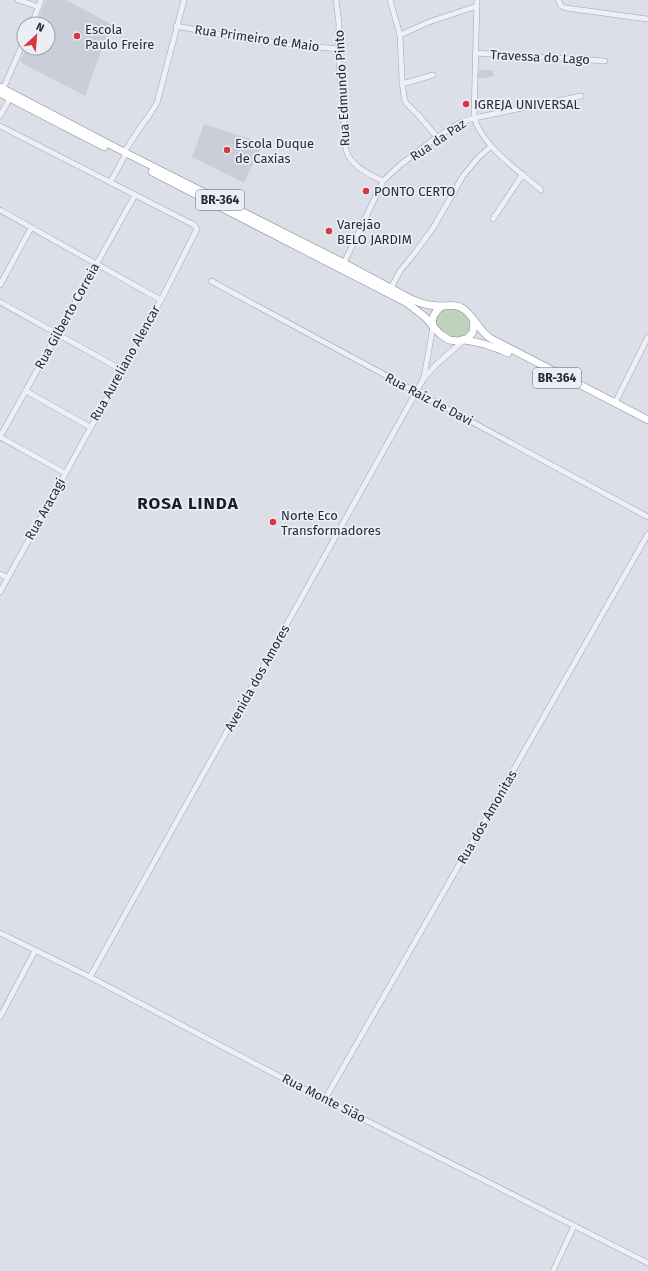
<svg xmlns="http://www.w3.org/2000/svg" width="648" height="1271" viewBox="0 0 648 1271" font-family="'Fira Sans',sans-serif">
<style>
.built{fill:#caced9}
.green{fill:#c0d1bc}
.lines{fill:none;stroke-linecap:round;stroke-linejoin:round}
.minor-casing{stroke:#a1a6b1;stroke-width:6}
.highway-casing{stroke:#838b9e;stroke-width:8}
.minor{stroke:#eff0f5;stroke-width:5}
.highway{stroke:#fff;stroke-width:7}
.poi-dot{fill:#d43841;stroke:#ebeef5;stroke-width:1.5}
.labels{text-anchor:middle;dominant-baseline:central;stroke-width:3.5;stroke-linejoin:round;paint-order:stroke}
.shield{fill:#ebeef5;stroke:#606675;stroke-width:1}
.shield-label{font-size:12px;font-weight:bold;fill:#252c3e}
.poi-label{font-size:13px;fill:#252c3e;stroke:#ebeef5;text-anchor:start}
.street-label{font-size:13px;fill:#252c3e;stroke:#ebeef5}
.district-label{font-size:17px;font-weight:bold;letter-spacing:1px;fill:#181d2e;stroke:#ebeef5}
</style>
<rect width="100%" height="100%" fill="#dcdfe7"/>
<g class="built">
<polygon points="46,0 66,0 111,24 85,96 20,62 26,48 48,48 48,24 36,24"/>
<polygon points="479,70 492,70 494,76 484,78 478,78"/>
<polygon points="204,124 263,143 244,183 192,157"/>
</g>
<path class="green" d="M 447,308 C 457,308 474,316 470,329 C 470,332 467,334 465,337 C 449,338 446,337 435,326 L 435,320 L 441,310 Z"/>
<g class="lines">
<g class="minor-casing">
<g id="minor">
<polyline points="18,0 39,7"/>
<path d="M 336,0 L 339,24 L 338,49 L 346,150 C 351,167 369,174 383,181"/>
<polyline points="390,0 400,35 402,80 404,97 406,103 419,116 437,137"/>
<polyline points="558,0 561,6 566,8 647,19"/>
<polyline points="32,24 41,0"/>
<polyline points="176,26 250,40 338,49"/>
<polyline points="400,35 429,22 477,6"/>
<polyline points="475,53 605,61"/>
<polyline points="402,84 433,75"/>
<polyline points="3,89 24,41"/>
<polyline points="0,116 10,98"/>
<polyline points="0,126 194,225 197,229 161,300 0,592"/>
<polyline points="124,152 142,125 148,117 157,103 184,0"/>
<polyline points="111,181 124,157"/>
<path d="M 541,190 C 517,169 485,149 474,118 L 581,96"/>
<polyline points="0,210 161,300"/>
<polyline points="493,219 523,174"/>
<polyline points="344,263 383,181 400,165 437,137 461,122 474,118 477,0"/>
<polyline points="211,281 648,517"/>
<polyline points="0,285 31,228"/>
<polyline points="391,288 400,271 414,254 433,228 463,176 477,159 491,146"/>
<polyline points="0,302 122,370"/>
<polyline points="424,377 433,327"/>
<polyline points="26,391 90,427"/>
<polyline points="615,403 648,337"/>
<polyline points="65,473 0,437 135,195"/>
<polyline points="0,574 8,578"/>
<polyline points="0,933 90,977 288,1081 648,1263"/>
<polyline points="90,977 424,378 438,363 463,341"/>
<polyline points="0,1017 35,951"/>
<polyline points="325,1099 514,769 648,534"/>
<polyline points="553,1271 574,1226"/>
</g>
</g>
<g class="highway-casing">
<g id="highway">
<path d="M 0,87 L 124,152 L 344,263 L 413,300 C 422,304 431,306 441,306 C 449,306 455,304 462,308 C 473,314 478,330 490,338 L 648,420"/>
<polyline points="0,93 104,147"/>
<polyline points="152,172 407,303 425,317 440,334 449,340 458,341 468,338 473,332 474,321"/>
<path d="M 433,327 C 431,318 435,311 442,306"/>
<path d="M 464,340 C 480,342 493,346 508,353"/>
</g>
</g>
<use href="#minor" class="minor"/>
<use href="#highway" class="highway"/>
</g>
<g class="poi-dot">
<circle cx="77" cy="36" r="4"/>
<circle cx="466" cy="104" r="4"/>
<circle cx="227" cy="150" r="4"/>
<circle cx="366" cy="191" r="4"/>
<circle cx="329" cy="231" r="4"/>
<circle cx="273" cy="522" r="4"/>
</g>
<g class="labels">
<g class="shield">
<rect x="196" y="190" width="48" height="20" rx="3"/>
<rect x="533" y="368" width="48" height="20" rx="3"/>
</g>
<g class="shield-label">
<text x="220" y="200">BR-364</text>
<text x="557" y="378">BR-364</text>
</g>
<g class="poi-label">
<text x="85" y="29">Escola<tspan x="85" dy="15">Paulo Freire</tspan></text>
<text x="474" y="104">IGREJA UNIVERSAL</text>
<text x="235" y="143">Escola Duque<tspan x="235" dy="15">de Caxias</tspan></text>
<text x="374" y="191">PONTO CERTO</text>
<text x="337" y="224">Varejão<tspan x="337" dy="15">BELO JARDIM</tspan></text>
<text x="281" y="515">Norte Eco<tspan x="281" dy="15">Transformadores</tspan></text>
</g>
<g class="street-label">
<text transform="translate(257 38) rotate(8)">Rua Primeiro de Maio</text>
<text transform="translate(540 57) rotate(3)">Travessa do Lago</text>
<text transform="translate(342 88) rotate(-93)">Rua Edmundo Pinto</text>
<text transform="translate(438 140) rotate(-34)">Rua da Paz</text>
<text transform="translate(67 316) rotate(-61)">Rua Gilberto Correia</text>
<text transform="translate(125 363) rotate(-61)">Rua Aureliano Alencar</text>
<text transform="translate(429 399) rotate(28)">Rua Raíz de Davi</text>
<text transform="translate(45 509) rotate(-61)">Rua Aracagi</text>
<text transform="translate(257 678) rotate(-61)">Avenida dos Amores</text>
<text transform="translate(487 817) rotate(-60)">Rua dos Amonitas</text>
<text transform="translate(324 1098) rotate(27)">Rua Monte Sião</text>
</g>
<g class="district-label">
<text x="188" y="503">ROSA LINDA</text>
</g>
</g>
<g transform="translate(36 36) rotate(26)"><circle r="19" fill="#ebeef5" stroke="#9ca0ac"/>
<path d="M0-3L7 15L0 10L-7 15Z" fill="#d43841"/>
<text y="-6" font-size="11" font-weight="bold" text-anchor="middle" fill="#252c3e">N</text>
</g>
</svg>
